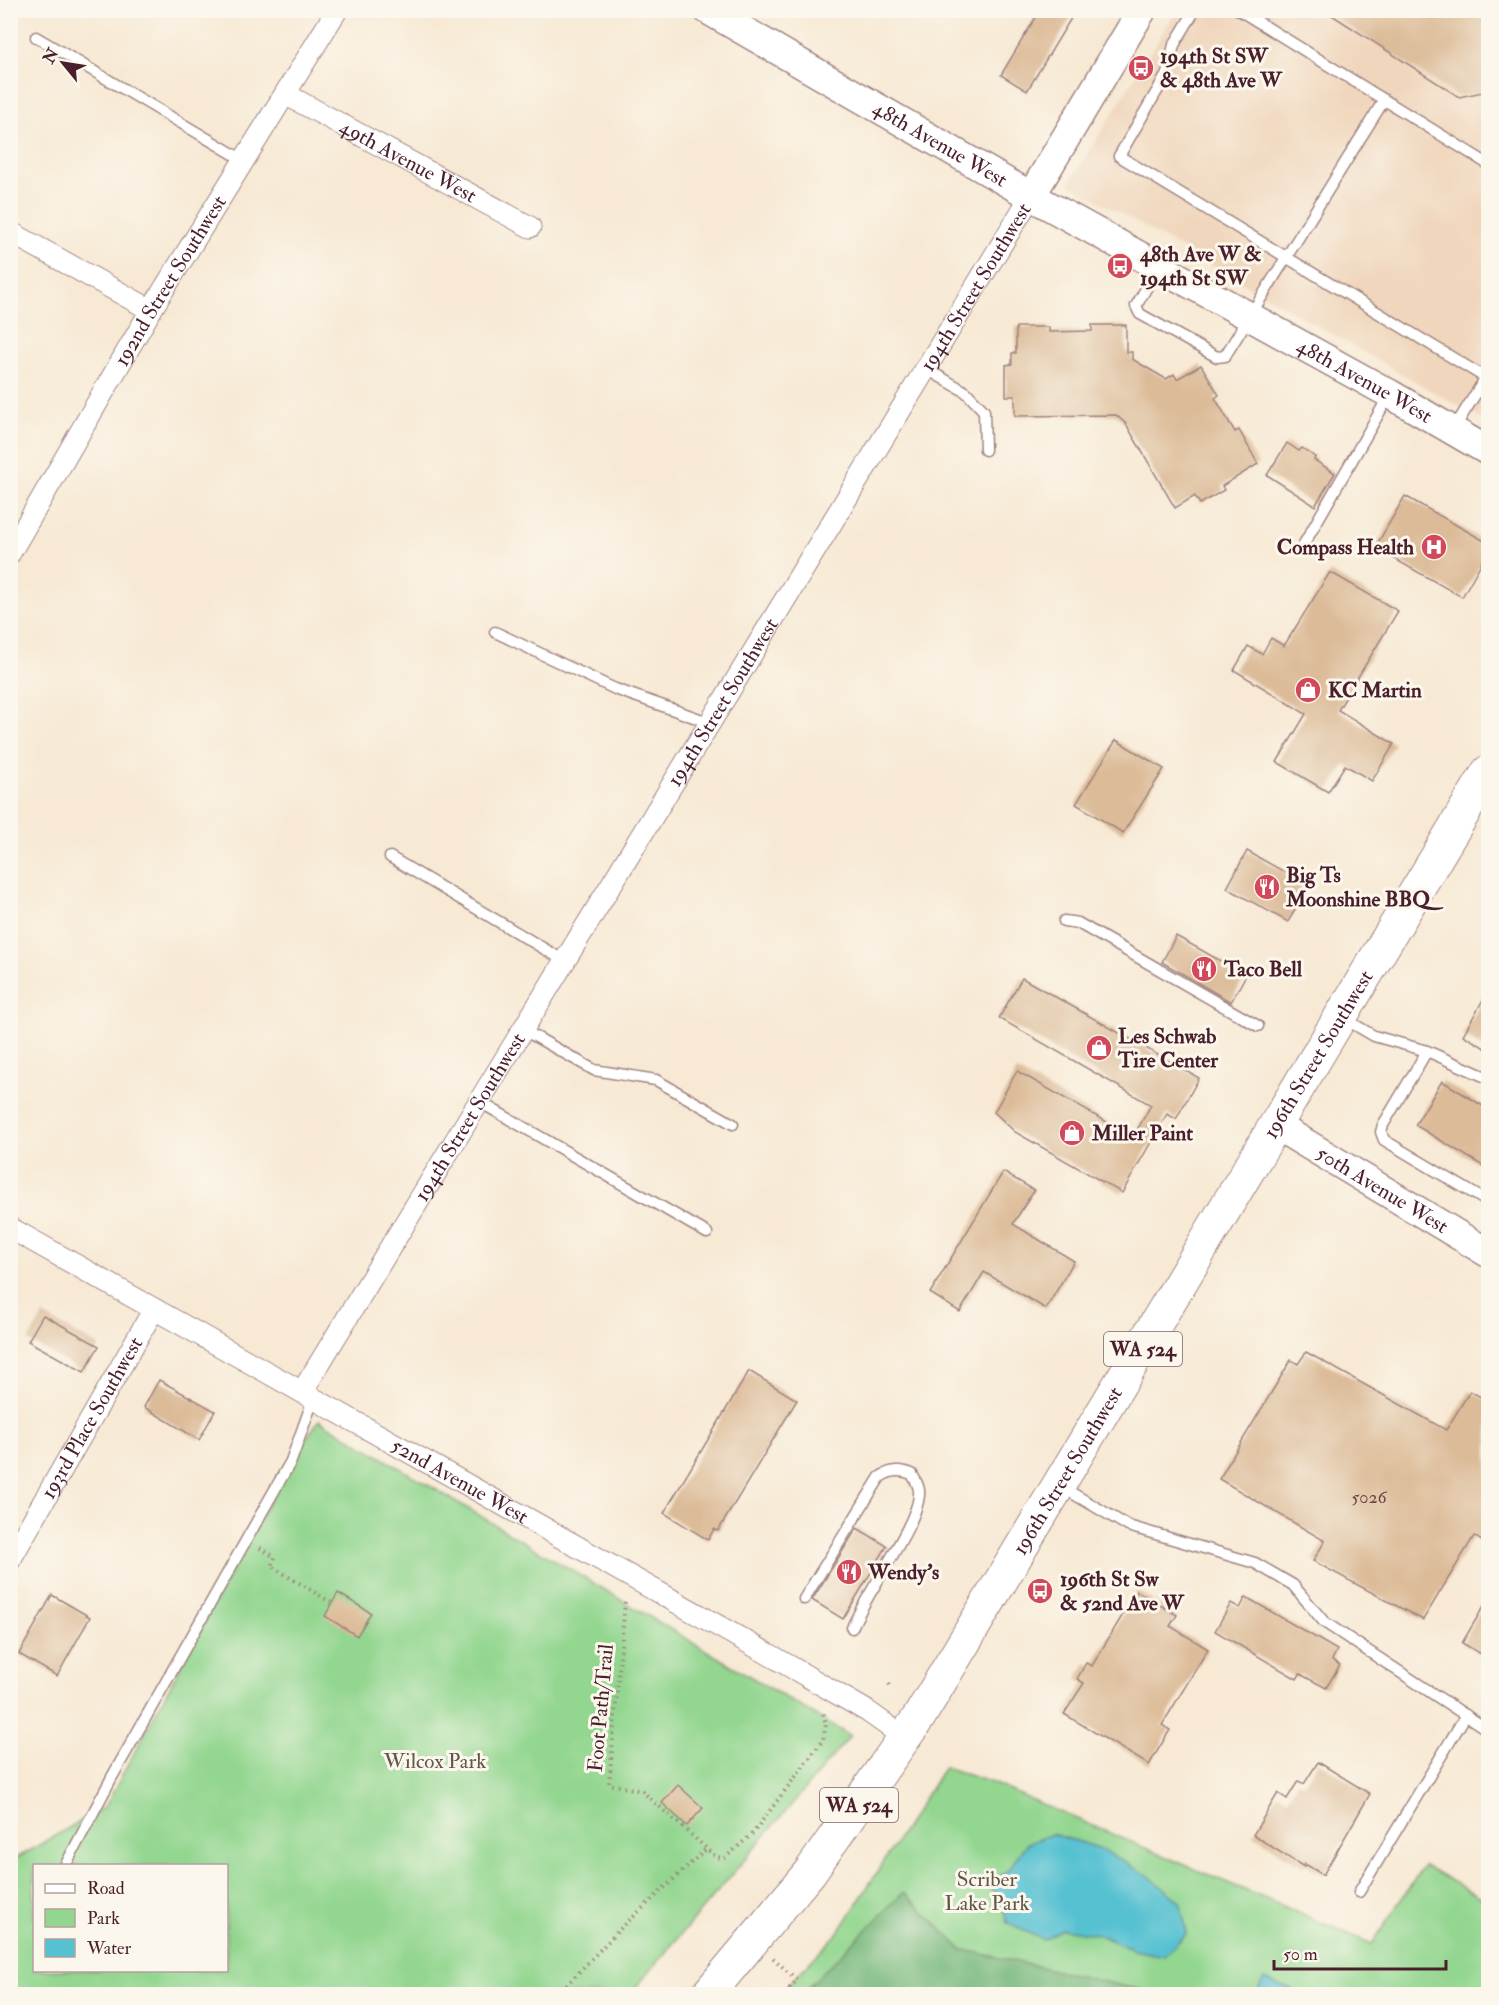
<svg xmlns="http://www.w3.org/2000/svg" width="1499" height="2005" viewBox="0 0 1499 2005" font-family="'IM FELL Double Pica',serif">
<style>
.built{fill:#f0d6bc}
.green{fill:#92d68f;stroke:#6e7a5d;stroke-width:1.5;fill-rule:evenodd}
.forest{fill:#75b77a;stroke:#606b52;stroke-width:1.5}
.water{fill:#56c1d1;stroke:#50707e;stroke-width:1.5}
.building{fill:#dcbb98}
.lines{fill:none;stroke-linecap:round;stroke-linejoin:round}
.lane-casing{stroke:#a08480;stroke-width:13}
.street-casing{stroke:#a08480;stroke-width:23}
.secondary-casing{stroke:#a08480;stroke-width:31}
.primary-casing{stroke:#a08480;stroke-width:35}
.path{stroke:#a08480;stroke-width:4;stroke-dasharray:1.5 4.5;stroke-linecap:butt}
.lane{stroke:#fff;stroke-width:10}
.street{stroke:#fff;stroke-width:21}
.secondary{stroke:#fff;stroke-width:28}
.primary{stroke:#fff;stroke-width:33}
.labels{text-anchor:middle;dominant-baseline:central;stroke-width:6;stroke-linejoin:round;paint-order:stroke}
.number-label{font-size:18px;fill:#6e4646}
.shield{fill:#fbf7ec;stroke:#7f6065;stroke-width:1.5}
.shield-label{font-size:20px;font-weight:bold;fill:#4a1f2b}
.poi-label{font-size:21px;font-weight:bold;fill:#4a1f2b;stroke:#fbf7ec;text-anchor:start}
.street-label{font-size:21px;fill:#4a1f2b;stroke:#fbf7ec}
.park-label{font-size:21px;fill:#605649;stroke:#fbf7ec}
</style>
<rect width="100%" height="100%" fill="#fbf7ec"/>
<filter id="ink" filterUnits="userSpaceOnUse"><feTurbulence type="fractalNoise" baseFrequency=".0167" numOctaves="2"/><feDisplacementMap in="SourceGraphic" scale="12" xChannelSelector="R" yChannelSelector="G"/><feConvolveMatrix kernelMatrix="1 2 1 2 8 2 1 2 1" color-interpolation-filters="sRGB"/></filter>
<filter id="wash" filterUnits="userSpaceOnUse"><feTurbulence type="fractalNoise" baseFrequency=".008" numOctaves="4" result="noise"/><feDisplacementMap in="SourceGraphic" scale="24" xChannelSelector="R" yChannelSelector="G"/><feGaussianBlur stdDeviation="1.35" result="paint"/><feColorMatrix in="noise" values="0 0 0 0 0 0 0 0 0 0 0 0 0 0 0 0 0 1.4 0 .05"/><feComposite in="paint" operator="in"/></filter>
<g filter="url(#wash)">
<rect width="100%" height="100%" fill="#f7e9d4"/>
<polygon class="built" points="1176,11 1488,11 1488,410 1483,420 1069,184"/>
<g class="green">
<path d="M 319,1420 L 850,1736 L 630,1994 L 11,1994 L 10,1862 L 105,1807 L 291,1461 ZM 34,1866 L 226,1866 L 226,1970 L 34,1970 Z"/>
<polygon points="944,1767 992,1783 1372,1944 1424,1865 1488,1902 1488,1994 779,1994 839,1932"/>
</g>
<polygon class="forest" points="904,1892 961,1949 1158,1994 801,1994"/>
<g class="water">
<polygon points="1052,1834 1099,1848 1149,1876 1180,1902 1187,1933 1164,1956 1134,1950 1097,1934 1062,1929 1043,1940 1007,1923 1001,1898 988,1886 1009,1869 1026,1844"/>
<polygon points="1264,1979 1302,1994 1256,1994"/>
</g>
<g id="blocks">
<g class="building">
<polygon points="1040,10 1076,10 1027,91 1001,75"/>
<polygon points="1324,10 1488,10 1488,91 1459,97"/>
<polygon points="1092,325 1126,325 1126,352 1132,352 1132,359 1166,379 1174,374 1177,379 1201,365 1219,395 1215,398 1235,432 1239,430 1258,464 1222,486 1224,490 1200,504 1195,496 1175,508 1126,424 1116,415 1015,416 1015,396 1006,396 1006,365 1012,364 1012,353 1016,353 1016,327 1049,327 1049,332 1092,331"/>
<polygon points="1287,443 1299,451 1302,448 1315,457 1314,460 1335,473 1315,506 1267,475"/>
<polygon points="1405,496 1488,543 1488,551 1462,597 1375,548"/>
<polygon points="1330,572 1398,611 1338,710 1394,744 1372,781 1345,765 1328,792 1277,762 1306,714 1234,670 1248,646 1262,654 1271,638 1284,646"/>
<polygon points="1116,740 1164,769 1123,833 1076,804"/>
<polygon points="1247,851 1308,885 1288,922 1227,888"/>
<polygon points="1176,936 1246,975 1231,1002 1162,962"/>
<polygon points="1022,978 1199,1078 1176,1119 1167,1114 1122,1193 1015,1132 994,1112 1017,1071 1133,1137 1151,1105 999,1018"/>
<polygon points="1488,991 1488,1050 1463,1035"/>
<polygon points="1442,1081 1488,1109 1488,1169 1415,1125"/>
<polygon points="1003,1172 1034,1190 1013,1224 1074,1261 1046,1309 984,1272 960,1312 930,1293"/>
<polygon points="43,1315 99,1346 84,1372 28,1341"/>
<polygon points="1306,1352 1446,1430 1470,1391 1488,1401 1488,1545 1474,1536 1423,1620 1313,1561 1325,1541 1219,1479 1291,1360 1298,1364"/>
<polygon points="749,1371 797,1400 718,1531 714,1529 708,1540 664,1513"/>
<polygon points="159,1380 215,1411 199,1440 144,1407"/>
<polygon points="857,1528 887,1546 843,1619 812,1600"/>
<polygon points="1137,1591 1177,1615 1170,1626 1208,1649 1162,1725 1170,1730 1149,1765 1064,1714 1084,1683 1077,1679 1086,1663 1092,1666"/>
<polygon points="338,1593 371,1613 357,1636 325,1616"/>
<polygon points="52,1595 90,1617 57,1676 19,1654"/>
<polygon points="1246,1597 1337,1650 1332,1660 1340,1665 1326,1688 1300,1674 1297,1679 1215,1631 1231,1603 1240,1608"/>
<polygon points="1488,1599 1488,1658 1462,1643"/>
<polygon points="1318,1762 1370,1794 1323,1875 1305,1864 1304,1867 1253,1835 1278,1793 1287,1799 1298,1781 1304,1784"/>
<polygon points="678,1785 703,1808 687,1826 662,1803"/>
</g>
</g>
</g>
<g filter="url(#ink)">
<use href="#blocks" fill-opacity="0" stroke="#a08480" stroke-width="1.5"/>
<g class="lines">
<g class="lane-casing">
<g id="lane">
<polyline points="1195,10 1174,45 1167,74 1119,156 1486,378"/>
<polyline points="1239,10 1488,164"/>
<polyline points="36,37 245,161"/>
<polyline points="1159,266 1136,306 1140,314 1217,357 1225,356 1384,100"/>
<polyline points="925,368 966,392 984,411 985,450"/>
<polyline points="1453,430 1488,374"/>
<polyline points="1304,544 1390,394"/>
<polyline points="495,632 615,689 708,722"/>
<polyline points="390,857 563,960"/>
<polyline points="1064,921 1078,923 1258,1026"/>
<polyline points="1345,1019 1374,1036 1427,1051 1488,1078"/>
<polyline points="522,1029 594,1070 656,1080 733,1124"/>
<polyline points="1427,1051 1383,1125 1381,1132 1384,1140 1488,1202"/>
<polyline points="478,1101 707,1233"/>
<polyline points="1060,1486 1128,1526 1255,1563 1293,1585 1324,1622 1488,1730"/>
<path d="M 804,1599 L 880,1477 C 891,1470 900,1469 912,1474 C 915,1480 919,1485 919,1491 C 922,1519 864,1596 852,1628"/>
<polyline points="65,1866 112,1777 291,1461 314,1397"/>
<polyline points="1359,1892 1466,1715"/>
</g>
</g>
<g class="street-casing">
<g id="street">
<path id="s1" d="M 287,95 L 530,227"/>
<polyline points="10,232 151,310"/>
<path id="s2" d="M 10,553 L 151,310 L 337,10"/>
<path id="s3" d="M 10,1228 L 772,1656 L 867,1711 L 905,1738"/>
<path id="s4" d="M 302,1392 L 1031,196"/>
<path id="s5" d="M 10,1560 L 154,1309"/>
</g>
</g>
<g class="secondary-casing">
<g id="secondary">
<path id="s6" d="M 708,10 L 1031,196 L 1390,394 L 1488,451"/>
<polyline points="1031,196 1142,10"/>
<path id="s7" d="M 1277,1126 L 1488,1253"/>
</g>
</g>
<g class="primary-casing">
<g id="primary">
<path id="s8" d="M 708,1994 L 810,1872 L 919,1717 L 1488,772"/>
</g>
</g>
<g class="path">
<polyline points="260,1548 275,1557 271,1566 332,1603"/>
<polyline points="625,1602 609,1784 642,1791 716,1857 725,1858 753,1833 823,1740 826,1725 823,1712"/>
<polyline points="889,1684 891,1687"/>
<polyline points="773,1958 797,1980 790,1988 799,1994"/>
<polyline points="558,1994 618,1931 707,1848"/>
</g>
<use href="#lane" class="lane"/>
<use href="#street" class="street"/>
<use href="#secondary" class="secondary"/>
<use href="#primary" class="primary"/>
</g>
</g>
<defs>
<g id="bus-disc" transform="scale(1.35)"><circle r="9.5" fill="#d1495b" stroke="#fbf7ec"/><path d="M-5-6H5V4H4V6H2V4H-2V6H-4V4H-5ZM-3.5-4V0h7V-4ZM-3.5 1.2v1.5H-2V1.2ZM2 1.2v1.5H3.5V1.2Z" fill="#fff"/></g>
<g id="hospital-disc" transform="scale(1.35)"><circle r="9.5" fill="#d1495b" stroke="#fbf7ec"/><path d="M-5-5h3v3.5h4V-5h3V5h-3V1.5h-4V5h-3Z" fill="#fff"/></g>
<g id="shop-disc" transform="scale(1.35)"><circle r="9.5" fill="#d1495b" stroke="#fbf7ec"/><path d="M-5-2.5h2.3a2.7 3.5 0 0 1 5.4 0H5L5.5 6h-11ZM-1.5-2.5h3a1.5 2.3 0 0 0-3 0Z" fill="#fff"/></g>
<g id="restaurant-disc" transform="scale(1.35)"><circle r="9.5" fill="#d1495b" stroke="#fbf7ec"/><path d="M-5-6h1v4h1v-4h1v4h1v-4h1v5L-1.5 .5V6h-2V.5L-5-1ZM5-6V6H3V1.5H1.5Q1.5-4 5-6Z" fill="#fff"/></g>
</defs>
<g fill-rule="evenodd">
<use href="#bus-disc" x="1141" y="68"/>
<use href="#bus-disc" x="1120" y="266"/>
<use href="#hospital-disc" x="1434" y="547"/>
<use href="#shop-disc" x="1308" y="690"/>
<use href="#restaurant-disc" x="1267" y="887"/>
<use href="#restaurant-disc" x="1204" y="969"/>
<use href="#shop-disc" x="1099" y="1048"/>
<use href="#shop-disc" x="1072" y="1133"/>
<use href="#restaurant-disc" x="849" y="1572"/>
<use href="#bus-disc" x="1040" y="1591"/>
</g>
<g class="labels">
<g class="number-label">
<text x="1369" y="1497">5026</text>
</g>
<g class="shield">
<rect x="1104" y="1332" width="78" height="34" rx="4.5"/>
<rect x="820" y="1788" width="78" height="34" rx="4.5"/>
</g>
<g class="shield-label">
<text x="1143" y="1349">WA 524</text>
<text x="859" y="1805">WA 524</text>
</g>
<g class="poi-label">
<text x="1160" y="56">194th St SW<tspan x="1160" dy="24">&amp; 48th Ave W</tspan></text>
<text x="1140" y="254">48th Ave W &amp;<tspan x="1140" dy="24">194th St SW</tspan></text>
<text x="1414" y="547" text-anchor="end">Compass Health</text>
<text x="1328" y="690">KC Martin</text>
<text x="1286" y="875">Big Ts<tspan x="1286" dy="24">Moonshine BBQ</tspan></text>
<text x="1224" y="969">Taco Bell</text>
<text x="1118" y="1036">Les Schwab<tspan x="1118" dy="24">Tire Center</tspan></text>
<text x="1092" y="1133">Miller Paint</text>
<text x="868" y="1572">Wendy's</text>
<text x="1060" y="1579">196th St Sw<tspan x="1060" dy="24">&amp; 52nd Ave W</tspan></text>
</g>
<g class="street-label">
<text stroke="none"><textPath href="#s6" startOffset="268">48th Avenue West</textPath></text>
<text stroke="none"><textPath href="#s1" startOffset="138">49th Avenue West</textPath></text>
<text stroke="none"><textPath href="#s2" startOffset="316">192nd Street Southwest</textPath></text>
<text stroke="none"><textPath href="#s4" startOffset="1294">194th Street Southwest</textPath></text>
<text stroke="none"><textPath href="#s6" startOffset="754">48th Avenue West</textPath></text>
<text stroke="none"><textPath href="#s4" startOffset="808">194th Street Southwest</textPath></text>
<text stroke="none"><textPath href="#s8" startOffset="1122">196th Street Southwest</textPath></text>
<text stroke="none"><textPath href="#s4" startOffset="322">194th Street Southwest</textPath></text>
<text stroke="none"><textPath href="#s7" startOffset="123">50th Avenue West</textPath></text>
<text stroke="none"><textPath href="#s5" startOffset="164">193rd Place Southwest</textPath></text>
<text stroke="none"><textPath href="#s8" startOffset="636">196th Street Southwest</textPath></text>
<text stroke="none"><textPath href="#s3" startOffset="516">52nd Avenue West</textPath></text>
<text transform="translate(601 1708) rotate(-85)">Foot Path/Trail</text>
</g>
<g class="park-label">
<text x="435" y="1761">Wilcox Park</text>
<text x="987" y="1879">Scriber<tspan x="987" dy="24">Lake Park</tspan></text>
</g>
</g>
<rect width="1499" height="2005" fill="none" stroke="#fbf7ec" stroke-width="36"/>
<rect x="33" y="1864" width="195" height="108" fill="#fbf7ec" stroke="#b4a19f" stroke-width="1.5"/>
<rect x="45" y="1884" width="30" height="9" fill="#ffffff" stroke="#b4a19f" stroke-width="1.5"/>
<text x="87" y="1894" font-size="18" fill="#4a1f2b">Road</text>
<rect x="45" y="1909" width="30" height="18" fill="#92d68f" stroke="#b4a19f" stroke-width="1.5"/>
<text x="87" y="1924" font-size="18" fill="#4a1f2b">Park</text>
<rect x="45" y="1939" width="30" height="18" fill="#56c1d1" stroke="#b4a19f" stroke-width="1.5"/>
<text x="87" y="1954" font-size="18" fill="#4a1f2b">Water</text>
<g transform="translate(63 63) rotate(300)" stroke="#fbf7ec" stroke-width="4.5" paint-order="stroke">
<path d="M0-4.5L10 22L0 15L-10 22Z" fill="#4a1f2b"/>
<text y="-9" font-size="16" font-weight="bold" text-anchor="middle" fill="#4a1f2b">N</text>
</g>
<path d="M1274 1960v9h172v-9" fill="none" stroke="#4a1f2b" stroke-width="3"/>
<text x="1283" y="1960" font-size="18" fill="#4a1f2b" stroke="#fbf7ec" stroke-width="4.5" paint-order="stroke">50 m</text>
</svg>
